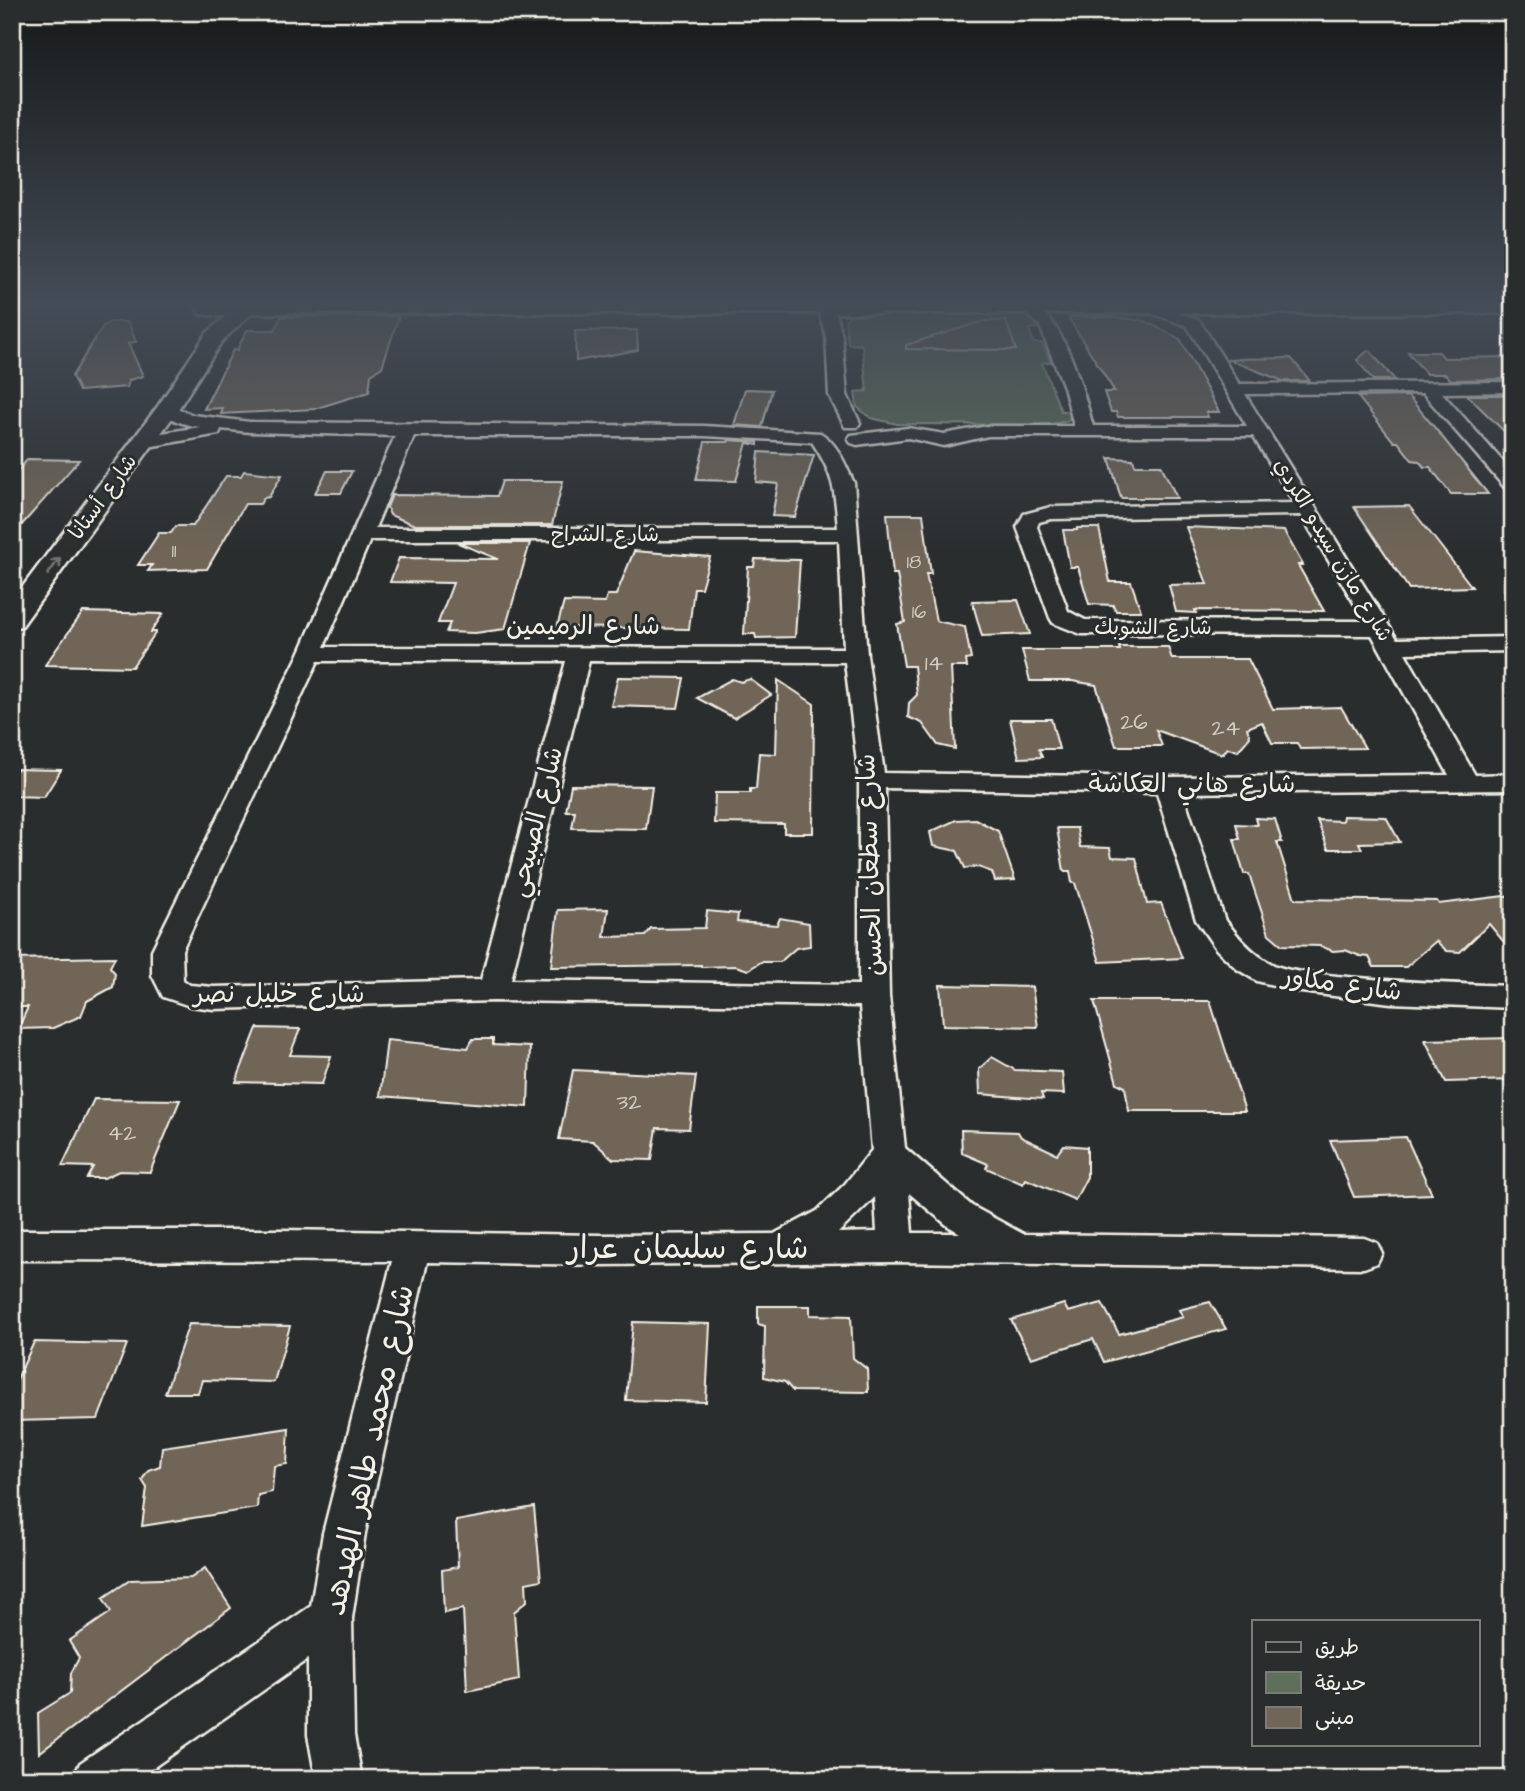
<svg xmlns="http://www.w3.org/2000/svg" width="1525" height="1791" viewBox="0 0 1525 1791" font-family="'Architects Daughter','Playpen Sans Arabic',sans-serif">
<style>
.green{fill:#5e7059;stroke:#a9b0a0;stroke-width:2}
.building{fill:#706556;stroke:#f4f1e8;stroke-width:2}
.lines{fill:none;stroke-linecap:round;stroke-linejoin:round}
.minor-casing{stroke:#f4f1e8;stroke-width:5}
.tertiary-casing{stroke:#f4f1e8;stroke-width:5}
.secondary-casing{stroke:#f4f1e8;stroke-width:6}
.minor{fill:#2a2d2e;fill-rule:evenodd}
.tertiary{fill:#2a2d2e;fill-rule:evenodd}
.secondary{fill:#2a2d2e;fill-rule:evenodd}
.oneway{stroke:#71726f}
.labels{text-anchor:middle;dominant-baseline:central;stroke-width:6;stroke-linejoin:round;paint-order:stroke}
.far-number-label{font-size:19px;fill:#d3cec4}
.far-street-label{font-size:21px;fill:#f4f1e8;stroke:#2a2d2e}
.number-label{font-size:23px;fill:#d3cec4}
.street-label{font-size:26px;fill:#f4f1e8;stroke:#2a2d2e}
.near-street-label{font-size:32px;fill:#f4f1e8;stroke:#2a2d2e}
</style>
<rect width="100%" height="100%" fill="#2a2d2e"/>
<filter id="ink" filterUnits="userSpaceOnUse"><feTurbulence type="fractalNoise" baseFrequency=".0143" numOctaves="2"/><feDisplacementMap in="SourceGraphic" scale="14" xChannelSelector="R" yChannelSelector="G"/><feConvolveMatrix kernelMatrix="1 2 1 2 8 2 1 2 1" color-interpolation-filters="sRGB"/></filter>
<g filter="url(#ink)">
<polygon class="green" points="1014,312 1032,318 1038,328 1029,329 1034,343 1042,343 1051,362 1042,363 1061,411 1073,411 1068,421 1046,425 897,424 871,418 857,407 855,392 867,391 862,345 848,344 845,320 851,315"/>
<g class="building">
<polygon points="399,316 382,367 371,374 369,392 314,409 221,414 223,408 204,409 233,350 237,350 247,330 275,330 281,317"/>
<polygon points="1068,317 1114,317 1145,321 1180,339 1219,412 1206,412 1208,417 1118,417 1116,412 1111,412 1104,392 1115,392"/>
<polygon points="984,321 1006,321 1016,350 906,349 906,345"/>
<polygon points="110,322 128,322 136,342 128,343 143,376 129,380 127,387 79,391 72,376 103,326"/>
<polygon points="637,330 638,350 576,361 575,331"/>
<polygon points="1369,350 1395,380 1373,380 1357,360"/>
<polygon points="1408,352 1439,352 1444,358 1513,357 1513,379 1451,380 1445,374 1426,374"/>
<polygon points="1291,358 1310,381 1283,381 1227,359"/>
<polygon points="745,389 772,390 762,427 734,425"/>
<polygon points="1467,395 1513,395 1513,440"/>
<polygon points="1408,396 1435,428 1488,494 1451,494 1430,467 1424,467 1419,461 1412,460 1398,442 1394,442 1358,397"/>
<polygon points="729,440 758,442 758,445 747,443 736,481 696,480 705,442 728,442"/>
<polygon points="759,452 814,455 795,517 772,516 778,484 756,482"/>
<polygon points="1109,458 1133,459 1135,465 1161,465 1177,498 1121,498"/>
<polygon points="28,459 79,460 12,536 12,477"/>
<polygon points="244,471 282,475 269,497 264,498 260,504 245,504 207,569 148,571 152,565 138,565 159,533 171,533 176,526 193,526 226,476 241,476"/>
<polygon points="327,471 352,471 341,493 315,493"/>
<polygon points="502,481 563,481 552,525 415,525 390,515 387,507 392,495 497,496"/>
<polygon points="1409,506 1431,534 1472,587 1409,589 1354,507"/>
<polygon points="887,514 923,514 931,574 926,574 936,621 965,627 971,659 966,660 967,667 951,667 955,749 938,745 922,723 908,717 909,703 917,695 914,666 904,666 897,624 905,622 897,574 893,574"/>
<polygon points="1186,527 1284,531 1303,565 1298,565 1324,611 1195,610 1196,613 1176,612 1169,585 1207,584"/>
<polygon points="1077,528 1099,528 1110,582 1131,582 1141,611 1116,611 1113,605 1089,604 1078,567 1070,567 1063,530 1077,530"/>
<polygon points="458,543 530,543 505,629 475,633 446,632 450,623 438,623 453,583 390,582 399,558 498,559"/>
<polygon points="634,551 710,557 701,588 694,588 689,629 557,627 564,602 605,603 607,595 616,595"/>
<polygon points="755,559 800,560 795,637 756,638 755,634 744,634 748,567 754,567"/>
<polygon points="1018,600 1030,634 982,636 972,601"/>
<polygon points="83,612 163,614 151,632 156,632 132,667 45,665"/>
<polygon points="1119,647 1168,647 1172,659 1248,659 1273,709 1341,707 1365,748 1300,749 1297,743 1272,743 1262,722 1247,728 1250,737 1238,751 1228,748 1222,754 1156,730 1162,746 1116,746 1096,685 1072,681 1030,681 1022,650 1120,650"/>
<polygon points="618,677 684,678 678,708 611,706"/>
<polygon points="732,679 741,682 750,679 771,695 734,718 697,698"/>
<polygon points="778,680 814,704 813,833 784,833 784,824 714,823 715,793 750,793 750,789 756,789 759,753 776,754"/>
<polygon points="1010,719 1051,719 1059,749 1039,749 1042,757 1019,758"/>
<polygon points="12,769 61,770 44,797 12,796"/>
<polygon points="571,785 652,786 646,829 572,828 575,811 566,811"/>
<polygon points="1343,816 1386,817 1400,842 1359,843 1362,849 1328,849 1317,820 1342,821"/>
<polygon points="1255,818 1275,819 1282,842 1277,842 1295,899 1437,901 1439,904 1513,895 1513,953 1489,924 1460,952 1447,951 1436,941 1406,967 1374,967 1369,957 1360,956 1345,950 1333,951 1320,946 1282,945 1269,934 1249,874 1244,874 1234,839 1240,839 1236,824 1257,825"/>
<polygon points="975,819 998,831 1015,880 995,881 992,872 978,867 965,868 957,851 933,846 930,832 956,820"/>
<polygon points="1057,828 1077,828 1080,847 1110,848 1112,857 1136,858 1147,904 1161,903 1182,958 1100,962 1075,883 1072,883 1070,871 1064,871"/>
<polygon points="608,909 604,937 645,936 651,929 705,928 707,911 738,914 737,922 777,925 780,918 809,923 810,946 796,948 780,962 761,962 748,970 736,966 701,967 701,965 551,967 558,910"/>
<polygon points="115,957 110,967 115,973 113,987 87,1001 81,1016 53,1028 18,1029 28,1007 12,1007 12,959"/>
<polygon points="940,985 1032,987 1038,1027 943,1025"/>
<polygon points="1094,1001 1210,1001 1245,1111 1129,1111 1125,1087 1117,1083"/>
<polygon points="257,1028 300,1029 290,1055 331,1056 322,1084 236,1082"/>
<polygon points="1513,1038 1513,1080 1446,1082 1425,1040"/>
<polygon points="473,1039 493,1039 493,1045 530,1047 528,1107 380,1096 387,1040 468,1048"/>
<polygon points="992,1057 1015,1070 1062,1072 1064,1094 1041,1093 1043,1099 980,1094 979,1069"/>
<polygon points="573,1070 696,1076 689,1129 657,1128 652,1160 613,1159 593,1141 559,1139"/>
<polygon points="94,1099 180,1100 150,1172 119,1171 104,1178 87,1178 93,1167 62,1166"/>
<polygon points="961,1130 1018,1132 1021,1137 1057,1154 1064,1145 1087,1147 1087,1177 1075,1200 1026,1179 1023,1184 986,1168 988,1164 962,1153"/>
<polygon points="1406,1137 1432,1194 1354,1197 1330,1140"/>
<polygon points="1210,1302 1226,1329 1104,1362 1093,1339 1031,1358 1011,1320 1064,1304 1068,1312 1102,1303 1119,1334 1183,1317 1179,1310"/>
<polygon points="758,1306 810,1306 810,1315 851,1316 853,1358 867,1369 868,1392 793,1391 785,1382 764,1377 765,1326 758,1324"/>
<polygon points="633,1322 710,1324 706,1402 626,1400"/>
<polygon points="189,1324 290,1326 274,1382 202,1380 198,1393 165,1393"/>
<polygon points="34,1342 127,1344 98,1419 12,1421 12,1390"/>
<polygon points="289,1428 287,1464 274,1466 272,1492 258,1495 257,1508 142,1526 147,1488 142,1480 148,1470 160,1466 162,1447"/>
<polygon points="534,1507 541,1580 526,1583 527,1601 514,1612 519,1680 467,1691 463,1609 444,1613 442,1570 458,1567 456,1521"/>
<polygon points="205,1568 231,1608 39,1753 38,1713 70,1693 71,1673 79,1658 69,1641 111,1612 103,1598 130,1580 191,1578"/>
</g>
<g class="lines">
<g class="minor-casing">
<g id="minor">
<polygon points="817,303 833,303 842,336 847,395 860,423 857,427 845,427 829,395 826,336"/>
<path d="M 1025,303 C 1062,307 1084,394 1093,426 L 1247,426 L 1187,326 L 1145,311 L 1143,308 L 1145,305 L 1151,303 L 1199,320 L 1239,384 L 1513,382 L 1513,392 L 1442,393 L 1513,473 L 1513,491 L 1506,489 L 1423,393 L 1245,394 L 1397,639 L 1513,637 L 1513,651 L 1405,653 L 1475,775 L 1513,774 L 1513,790 L 1183,793 L 1224,918 C 1237,936 1253,955 1274,965 C 1293,973 1317,973 1337,976 C 1395,982 1454,984 1513,986 L 1513,1008 L 1391,1003 L 1301,992 L 1257,981 L 1237,969 L 1216,949 L 1196,920 L 1157,793 L 885,788 L 889,996 L 905,1148 L 972,1206 L 1023,1234 L 1364,1238 L 1377,1243 L 1382,1253 L 1377,1263 L 1364,1268 L 895,1262 L 600,1265 L 427,1262 L 365,1533 L 352,1618 L 354,1735 L 362,1779 L 316,1779 L 308,1735 L 308,1659 L 137,1779 L 73,1779 L 80,1763 L 311,1606 L 323,1533 L 392,1261 L 12,1260 L 12,1230 L 280,1230 L 600,1235 L 774,1234 L 817,1211 L 845,1184 L 872,1150 L 860,1006 L 493,1001 L 214,1009 L 190,1006 L 163,997 L 152,975 L 152,950 L 299,654 L 395,436 L 250,432 L 221,429 L 219,434 L 213,435 L 143,448 L 134,442 L 143,436 L 200,427 C 185,425 169,420 158,409 L 167,404 L 193,415 L 250,422 L 704,426 L 820,433 C 837,442 846,466 854,483 L 867,655 L 884,773 L 1168,777 L 1449,775 L 1372,635 L 1081,634 L 1053,623 L 1050,618 L 1017,527 L 1024,514 L 1051,507 L 1294,503 L 1253,436 L 988,436 L 944,446 L 908,438 L 857,445 L 851,443 L 848,439 L 851,435 L 908,428 L 944,434 L 988,426 L 1074,426 L 1064,387 L 1039,324 L 1018,307 ZM 414,436 L 704,436 L 812,442 C 834,475 835,490 838,528 L 375,528 ZM 1301,515 L 1365,621 L 1085,620 L 1068,611 L 1037,527 L 1039,522 L 1051,519 ZM 370,540 L 839,540 L 844,648 L 324,647 ZM 318,661 L 566,661 L 481,980 L 214,987 L 190,985 L 183,980 L 182,950 ZM 589,661 L 845,662 L 859,780 L 859,985 L 511,980 ZM 909,1193 L 948,1226 L 960,1233 L 912,1233 ZM 875,1197 L 877,1232 L 838,1233 Z"/>
</g>
</g>
<g class="tertiary-casing">
<polygon id="tertiary" points="245,303 252,305 255,309 252,313 222,341 175,414 22,626 12,628 12,601 158,406 207,333 238,305"/>
</g>
<g class="secondary-casing">
<polygon id="secondary" points="193,303 1513,303 1513,313 251,313 228,317 201,314"/>
</g>
<use href="#minor" class="minor"/>
<use href="#tertiary" class="tertiary"/>
<use href="#secondary" class="secondary"/>
</g>
<defs><path id="oneway-shaft" d="M-6 0H5M1.5-3L5.5 0L1.5 3" fill="none" stroke-width="1.6" stroke-linecap="round" stroke-linejoin="round" transform="scale(1.75)"/></defs>
<use class="oneway" href="#oneway-shaft" transform="translate(54 566) rotate(-54)"/>
</g>
<linearGradient id="sky" x2="0" y2="1"><stop stop-color="#171919"/><stop offset="0.55" stop-color="#444c57"/><stop offset="1" stop-color="#444c57" stop-opacity="0"/></linearGradient>
<rect width="1525" height="553" fill="url(#sky)"/>
<g class="labels">
<g class="far-number-label">
<text x="174" y="551">11</text>
<text x="914" y="562">18</text>
<text x="919" y="612">16</text>
</g>
<g class="far-street-label">
<text transform="translate(103 497) rotate(-54)">شارع أستانا</text>
<text x="605" y="534">شارع الشراح</text>
<text transform="translate(1333 550) rotate(59)">شارع مازن سيدو الكردي</text>
<text x="1153" y="627">شارع الشوبك</text>
</g>
<g class="number-label">
<text x="934" y="663">14</text>
<text x="1134" y="722">26</text>
<text x="1226" y="728">24</text>
<text x="629" y="1102">32</text>
<text x="122" y="1133">42</text>
</g>
<g class="street-label">
<text x="583" y="626">شارع الرميمين</text>
<text x="1192" y="784">شارع هاني العكاشة</text>
<text transform="translate(536 822) rotate(-76)">شارع الصبيحي</text>
<text transform="translate(870 865) rotate(-92)">شارع سطعان الحسن</text>
<text transform="translate(1342 984) rotate(8)">شارع مكاور</text>
<text x="279" y="994">شارع خليل نصر</text>
</g>
<g class="near-street-label">
<text x="688" y="1248">شارع سليمان عرار</text>
<text transform="translate(369 1450) rotate(-78)">شارع محمد طاهر الهدهد</text>
</g>
</g>
<rect width="1525" height="1791" fill="none" stroke="#2a2d2e" stroke-width="42"/>
<rect x="21" y="21" width="1483" height="1749" fill="none" stroke="#f4f1e8" stroke-width="2.5" filter="url(#ink)"/>
<rect x="1252" y="1620" width="228" height="126" fill="#2a2d2e" stroke="#7b7b78" stroke-width="2"/>
<rect x="1266" y="1642" width="35" height="10" fill="#2a2d2e" stroke="#7b7b78" stroke-width="2"/>
<text x="1315" y="1654" font-size="21" fill="#f4f1e8">طريق</text>
<rect x="1266" y="1672" width="35" height="21" fill="#5e7059" stroke="#7b7b78" stroke-width="2"/>
<text x="1315" y="1690" font-size="21" fill="#f4f1e8">حديقة</text>
<rect x="1266" y="1707" width="35" height="21" fill="#706556" stroke="#7b7b78" stroke-width="2"/>
<text x="1315" y="1724" font-size="21" fill="#f4f1e8">مبنى</text>
</svg>
